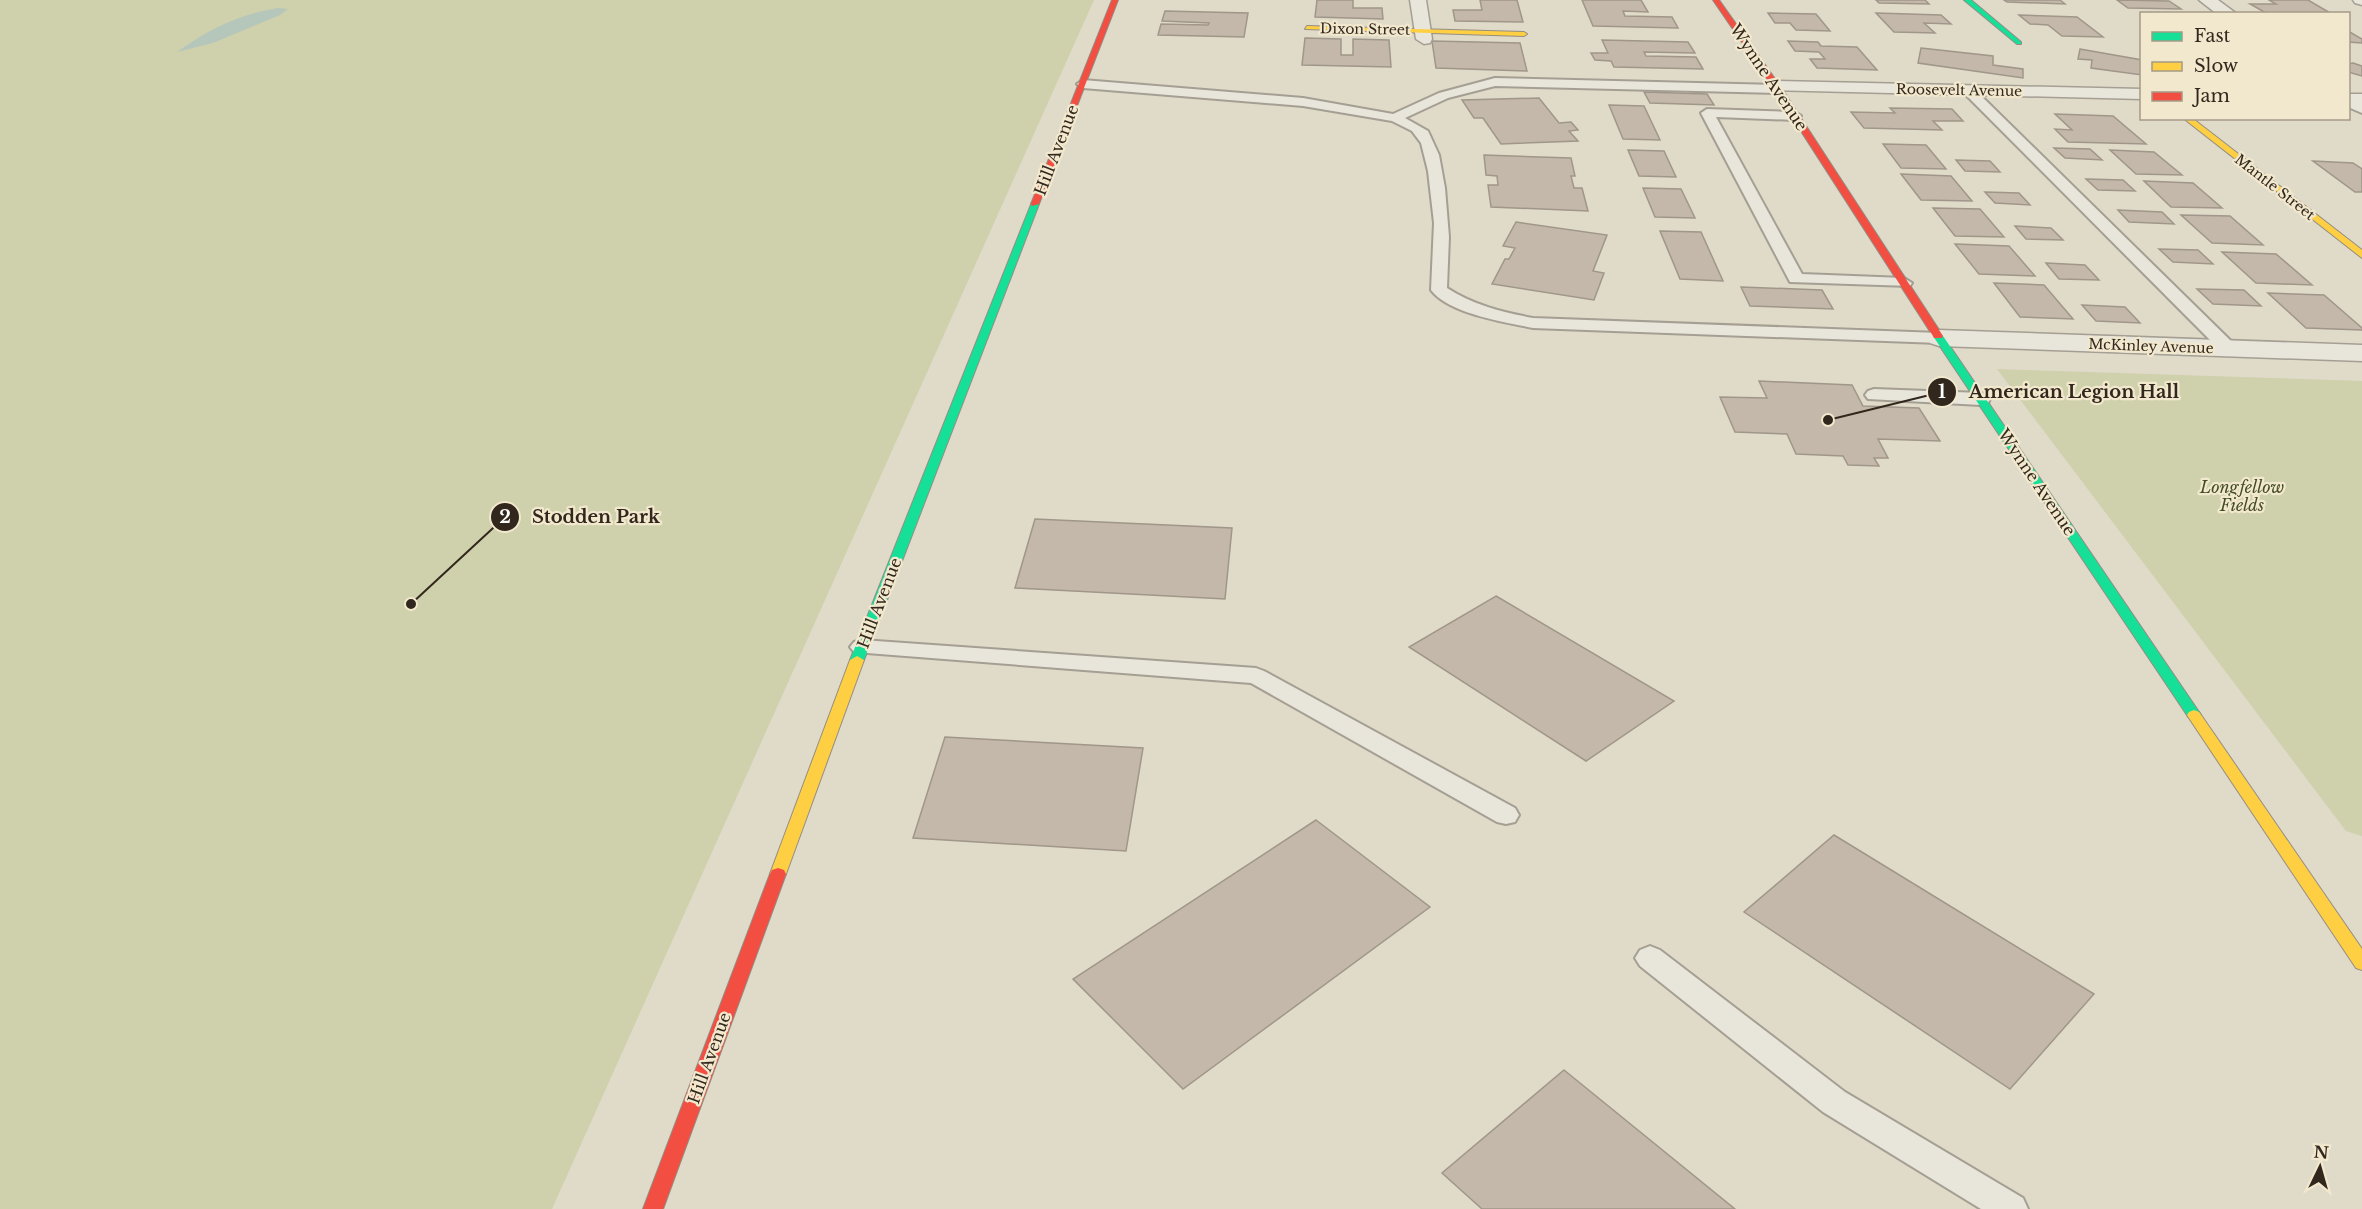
<svg xmlns="http://www.w3.org/2000/svg" width="2362" height="1209" viewBox="0 0 2362 1209" font-family="'Libre Baskerville',serif">
<style>
.green{fill:#cfd0ac}
.water{fill:#b5c6bb}
.building{fill:#c3b8aa;stroke:#a09689;stroke-width:1.5}
.lines{fill:none;stroke-linecap:round;stroke-linejoin:round}
.lane-casing{stroke:#a59f93;stroke-width:4}
.street-casing{stroke:#a59f93;stroke-width:3}
.fast-casing{stroke:#948e83;stroke-width:2}
.slow-casing{stroke:#948e83;stroke-width:2}
.jam-casing{stroke:#948e83;stroke-width:2}
.lane{fill:#e8e5db;fill-rule:evenodd}
.street{fill:#e8e5db;fill-rule:evenodd}
.fast{fill:#16e098;fill-rule:evenodd}
.slow{fill:#ffcf43;fill-rule:evenodd}
.jam{fill:#f24e42;fill-rule:evenodd}
.labels{text-anchor:middle;dominant-baseline:central;stroke-width:4.5;stroke-linejoin:round;paint-order:stroke}
.far-street-label{font-size:14px;fill:#32271c;stroke:#f2e8ce}
.street-label{font-size:16px;fill:#32271c;stroke:#f2e8ce}
.park-label{font-size:16px;font-style:italic;fill:#434d24;stroke:#f2e8ce}
.leader{fill:none;stroke:#32271c;stroke-width:2}
.callout-dot{fill:#32271c;stroke:#f2e8ce;stroke-width:2}
.mark-label{font-size:18px;text-anchor:middle;font-weight:bold;fill:#fff}
.callout-label{font-size:18px;text-anchor:middle;font-weight:bold;fill:#32271c;stroke:#f2e8ce;stroke-width:4.5;stroke-linejoin:round;paint-order:stroke}
</style>
<rect width="100%" height="100%" fill="#e0dac9"/>
<g class="green">
<polygon points="0,0 1094,0 552,1209 0,1209"/>
<polygon points="1997,369 2362,381 2362,836 2346,831"/>
</g>
<path class="water" d="M 278,8 L 288,9 L 280,15 L 213,43 L 177,52 C 211,28 237,15 278,8 Z"/>
<g class="building">
<polygon points="1317,0 1353,0 1353,8 1382,8 1383,19 1315,17"/>
<polygon points="1480,0 1517,0 1523,22 1455,21 1453,10 1482,10"/>
<polygon points="1582,0 1641,0 1648,12 1623,11 1625,16 1672,17 1678,28 1593,26"/>
<polygon points="1876,0 1925,0 1929,4 1879,3"/>
<polygon points="2004,0 2060,0 2065,4 2007,2"/>
<polygon points="2117,0 2169,1 2181,9 2128,8"/>
<polygon points="2269,0 2308,0 2332,14 2266,13 2250,4 2276,4"/>
<polygon points="1165,11 1248,13 1244,37 1158,35 1161,24 1208,25 1209,23 1162,21"/>
<polygon points="1768,13 1816,14 1830,31 1796,30 1790,23 1775,23"/>
<polygon points="1876,13 1941,15 1951,24 1924,23 1935,33 1894,32"/>
<polygon points="2019,15 2077,17 2103,37 2062,36 2048,25 2030,24"/>
<polygon points="2348,31 2362,39 2362,43 2348,42"/>
<polygon points="1305,38 1341,39 1341,55 1353,55 1353,39 1389,40 1391,67 1302,65"/>
<polygon points="1602,40 1688,42 1695,53 1644,52 1646,56 1696,57 1703,69 1614,67 1611,61 1595,60 1591,53 1608,53"/>
<polygon points="1432,41 1520,43 1527,71 1436,68"/>
<polygon points="1788,41 1818,42 1821,46 1857,47 1877,70 1817,68 1810,59 1825,59 1819,52 1795,51"/>
<polygon points="1921,48 1993,56 1993,65 2023,69 2023,78 1918,63"/>
<polygon points="2080,49 2142,60 2142,75 2091,68 2092,60 2078,59"/>
<polygon points="2353,63 2362,66 2362,76 2348,72 2348,64"/>
<polygon points="1644,92 1707,94 1714,105 1650,103"/>
<polygon points="1539,98 1559,123 1571,122 1578,130 1569,131 1578,141 1501,144 1483,118 1474,118 1462,100"/>
<polygon points="1609,105 1644,106 1660,140 1623,139"/>
<polygon points="1890,108 1952,109 1963,121 1933,121 1942,130 1864,128 1851,112 1895,113"/>
<polygon points="2055,114 2113,116 2146,144 2068,142 2055,129 2072,130"/>
<polygon points="1883,144 1926,145 1946,169 1901,168"/>
<polygon points="2054,148 2090,149 2102,160 2065,158"/>
<polygon points="1628,150 1664,151 1676,177 1639,176"/>
<polygon points="2110,150 2154,152 2182,175 2136,174"/>
<polygon points="1484,155 1571,158 1575,176 1571,176 1574,188 1582,188 1588,211 1491,207 1488,185 1498,185 1497,176 1486,175"/>
<polygon points="1956,160 1990,161 2000,172 1965,171"/>
<polygon points="2313,161 2353,163 2362,169 2362,192 2355,192"/>
<polygon points="1901,174 1951,176 1972,201 1921,200"/>
<polygon points="2086,179 2123,180 2135,191 2098,190"/>
<polygon points="2144,181 2193,183 2222,208 2171,207"/>
<polygon points="1643,188 1681,189 1695,218 1655,217"/>
<polygon points="1985,192 2019,193 2030,205 1995,203"/>
<polygon points="1933,208 1980,209 2004,237 1955,236"/>
<polygon points="2118,210 2162,212 2174,224 2129,222"/>
<polygon points="2181,215 2230,216 2263,245 2212,243"/>
<polygon points="1516,222 1607,235 1593,271 1604,273 1594,300 1492,284 1505,259 1509,259 1515,248 1503,246"/>
<polygon points="2015,226 2051,228 2063,240 2026,239"/>
<polygon points="1660,231 1701,232 1723,281 1680,279"/>
<polygon points="1955,244 2009,246 2035,276 1979,274"/>
<polygon points="2159,249 2198,250 2213,264 2173,262"/>
<polygon points="2222,252 2276,254 2312,285 2256,283"/>
<polygon points="2046,263 2085,265 2099,280 2059,279"/>
<polygon points="1994,283 2044,285 2073,319 2020,317"/>
<polygon points="1741,287 1822,290 1833,309 1750,306"/>
<polygon points="2197,289 2244,290 2261,306 2213,304"/>
<polygon points="2268,293 2324,295 2362,328 2362,330 2306,328"/>
<polygon points="2082,305 2125,307 2140,323 2096,321"/>
<polygon points="1759,381 1852,385 1863,406 1919,408 1940,441 1878,439 1888,458 1874,458 1879,466 1848,465 1843,456 1796,454 1787,434 1735,432 1720,397 1767,398"/>
<polygon points="1035,519 1232,528 1225,599 1015,588"/>
<polygon points="1496,596 1674,701 1586,761 1409,647"/>
<polygon points="945,737 1143,748 1126,851 913,838"/>
<polygon points="1316,820 1430,907 1183,1089 1073,979"/>
<polygon points="1834,835 2094,994 2010,1089 1744,912"/>
<polygon points="1564,1070 1735,1209 1482,1209 1442,1173"/>
</g>
<g class="lines">
<g class="lane-casing">
<g id="lane">
<path d="M 1495,78 L 1778,85 L 1784,89 L 1778,93 L 1495,86 L 1448,98 L 1405,118 L 1428,131 L 1439,155 L 1445,188 L 1449,237 L 1447,288 C 1473,305 1502,312 1533,318 L 1939,333 L 1945,334 L 1948,338 L 1945,342 L 1939,343 L 1533,328 C 1505,322 1449,314 1431,290 L 1434,223 L 1428,171 L 1421,143 L 1412,131 L 1392,121 L 1303,106 L 1083,88 L 1077,84 L 1083,80 L 1303,98 L 1393,114 L 1439,93 Z"/>
<polygon points="1968,86 1972,87 2234,344 2237,348 2234,352 2222,352 1964,93 1962,90 1964,87"/>
<polygon points="2348,97 2362,104 2362,113 2348,107"/>
<polygon points="1707,109 1795,112 1801,116 1795,120 1716,117 1802,274 1904,278 1912,283 1910,286 1790,282 1701,113"/>
<polygon points="1874,389 1981,393 1988,395 1990,399 1988,403 1981,405 1868,399 1865,395 1868,391"/>
<polygon points="862,640 1256,668 1264,671 1515,808 1519,815 1515,822 1506,824 1497,822 1251,683 854,652 850,647 854,642"/>
<polygon points="1650,946 1660,950 1845,1092 2023,1198 2028,1209 1981,1209 1823,1112 1640,966 1635,958 1640,950"/>
</g>
</g>
<g class="street-casing">
<g id="street">
<polygon points="1410,0 1426,0 1432,39 1430,43 1424,44 1416,39"/>
<polygon points="2199,0 2218,0 2237,14 2217,14"/>
<polygon points="2353,0 2362,0 2362,5 2355,3"/>
<polygon points="1776,81 2142,89 2142,99 1770,90 1767,86 1770,82"/>
<polygon points="2348,94 2362,94 2362,106 2348,105"/>
<polygon points="1939,330 2362,345 2362,361 1939,346 1930,343 1926,338 1930,333"/>
</g>
</g>
<g class="fast-casing">
<g id="fast">
<polygon points="1964,0 1971,0 2021,42 2021,44 2017,44"/>
<polygon points="1032,202 1039,204 864,660 857,664 852,663 850,660"/>
<polygon points="1938,333 1943,336 2199,712 2201,715 2199,718 2189,718 1933,336"/>
</g>
</g>
<g class="slow-casing">
<g id="slow">
<polygon points="1307,26 1524,32 1527,34 1524,36 1305,29"/>
<polygon points="2183,118 2192,118 2362,250 2362,258"/>
<polygon points="857,656 864,660 786,874 784,878 778,880 772,878 770,874 850,660"/>
<polygon points="2194,710 2199,712 2362,949 2362,970 2356,968 2189,718 2187,715 2189,712"/>
</g>
</g>
<g class="jam-casing">
<g id="jam">
<polygon points="1112,0 1118,0 1039,204 1032,206 1031,204"/>
<polygon points="1713,0 1719,0 1780,86 1943,336 1942,338 1934,338 1933,336 1772,86"/>
<polygon points="778,868 784,870 786,874 663,1209 643,1209 770,874 772,870"/>
</g>
</g>
<use href="#lane" class="lane"/>
<use href="#street" class="street"/>
<use href="#fast" class="fast"/>
<use href="#slow" class="slow"/>
<use href="#jam" class="jam"/>
</g>
<g class="labels">
<g class="far-street-label">
<text transform="translate(1365 29) rotate(1)">Dixon Street</text>
<text transform="translate(1959 90) rotate(1)">Roosevelt Avenue</text>
<text transform="translate(2275 187) rotate(38)">Mantle Street</text>
<text transform="translate(2151 346) rotate(2)">McKinley Avenue</text>
</g>
<g class="street-label">
<text transform="translate(1769 77) rotate(56)">Wynne Avenue</text>
<text transform="translate(1056 150) rotate(-69)">Hill Avenue</text>
<text transform="translate(2037 482) rotate(56)">Wynne Avenue</text>
<text transform="translate(879 603) rotate(-69)">Hill Avenue</text>
<text transform="translate(709 1058) rotate(-70)">Hill Avenue</text>
</g>
<g class="park-label">
<text x="2242" y="487">Longfellow<tspan x="2242" dy="18">Fields</tspan></text>
</g>
</g>
<path class="leader" d="M1828 420L1942 392M411 604L505 517"/>
<g class="callout-dot">
<circle cx="1828" cy="420" r="6"/>
<circle cx="411" cy="604" r="6"/>
<circle cx="1942" cy="392" r="15"/>
<circle cx="505" cy="517" r="15"/>
</g>
<g class="mark-label">
<text x="1942" y="398">1</text>
<text x="505" y="523">2</text>
</g>
<g class="callout-label">
<text x="2074" y="398">American Legion Hall</text>
<text x="596" y="523">Stodden Park</text>
</g>
<rect x="2140" y="12" width="210" height="108" fill="#f2e8ce" stroke="#a59b87" stroke-width="1.5"/>
<rect x="2152" y="32" width="30" height="9" fill="#16e098" stroke="#a59b87" stroke-width="1.5"/>
<text x="2194" y="42" font-size="18" fill="#32271c">Fast</text>
<rect x="2152" y="62" width="30" height="9" fill="#ffcf43" stroke="#a59b87" stroke-width="1.5"/>
<text x="2194" y="72" font-size="18" fill="#32271c">Slow</text>
<rect x="2152" y="92" width="30" height="9" fill="#f24e42" stroke="#a59b87" stroke-width="1.5"/>
<text x="2194" y="102" font-size="18" fill="#32271c">Jam</text>
<g transform="translate(2320 1167) rotate(5)" stroke="#f2e8ce" stroke-width="4.5" paint-order="stroke">
<path d="M0-4.5L10 22L0 15L-10 22Z" fill="#32271c"/>
<text y="-9" font-size="16" font-weight="bold" text-anchor="middle" fill="#32271c">N</text>
</g>
</svg>
